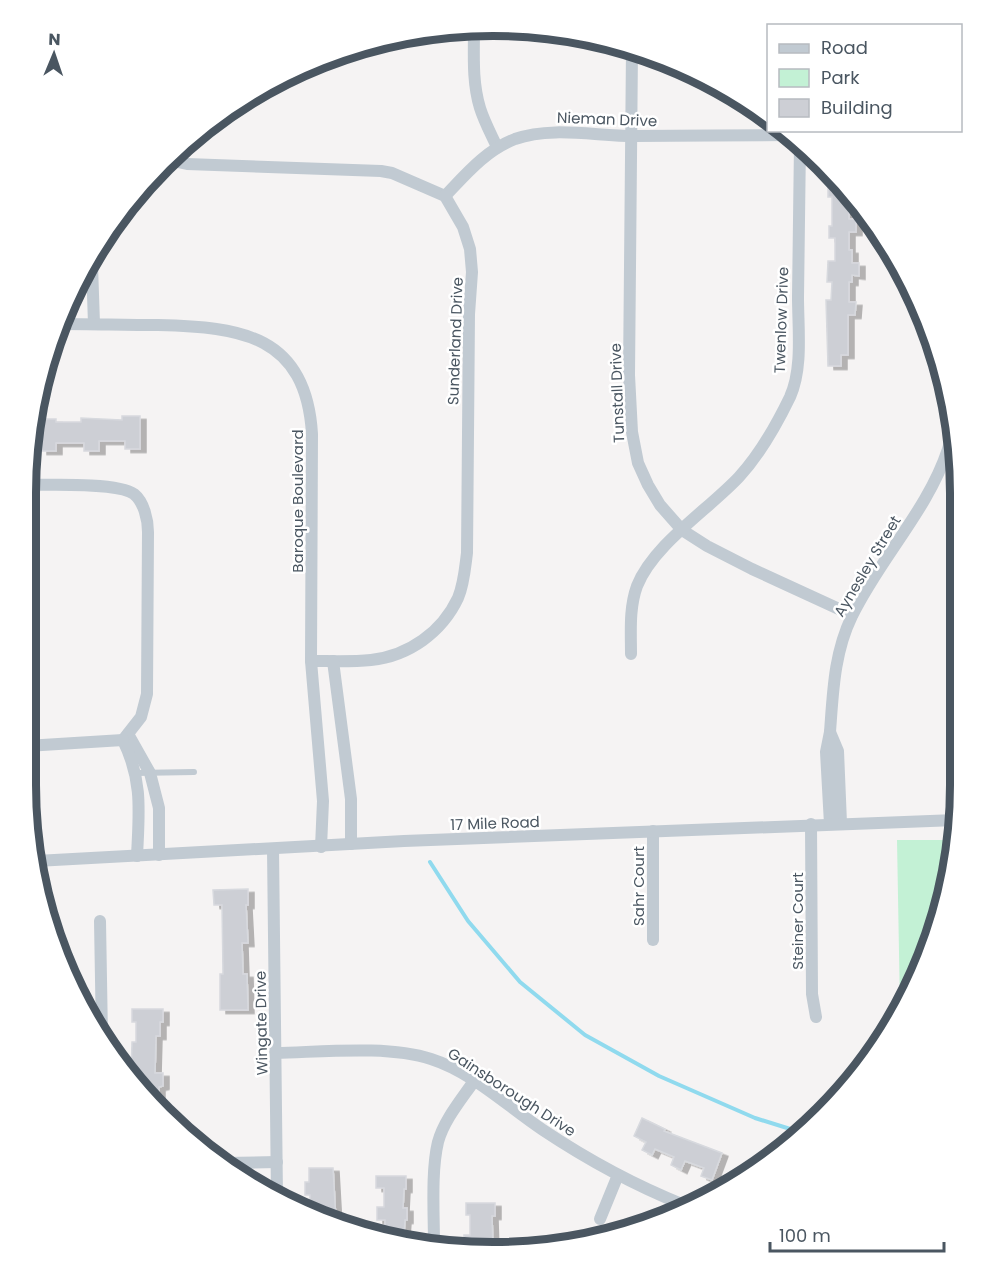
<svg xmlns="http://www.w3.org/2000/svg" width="986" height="1278" viewBox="0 0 986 1278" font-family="Poppins,sans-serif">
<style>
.green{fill:#c3f1d5}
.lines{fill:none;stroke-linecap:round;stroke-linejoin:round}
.stream{stroke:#90daee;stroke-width:4}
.building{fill:#cdcfd5;stroke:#d7d9de;stroke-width:1.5;filter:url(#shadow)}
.lane{stroke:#c1cad2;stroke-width:6}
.street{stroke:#c1cad2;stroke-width:12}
.labels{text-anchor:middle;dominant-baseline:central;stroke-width:5;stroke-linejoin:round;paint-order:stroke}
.street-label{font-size:15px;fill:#4a5661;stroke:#fff}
.rim{fill:none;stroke:#4a5661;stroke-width:8}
</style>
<defs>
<filter id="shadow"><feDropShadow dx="6" dy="3.5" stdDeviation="0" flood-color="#0004"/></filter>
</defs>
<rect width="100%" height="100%" fill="#f5f3f3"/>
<polygon class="green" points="897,840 956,840 936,936 900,1009"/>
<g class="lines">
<polyline class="stream" points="430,862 468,921 520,982 585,1035 659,1076 755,1118 803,1133"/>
</g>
<g class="building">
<polygon points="828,176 835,176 849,193 849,219 856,219 856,232 849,232 849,250 852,250 852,263 859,263 859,276 852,275 852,282 849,282 849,302 856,302 855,315 848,315 848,355 841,355 841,366 828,366 826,300 831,300 832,282 827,282 828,261 835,261 835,238 829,238 829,226 832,226 832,197 828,197"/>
<polygon points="122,416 140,416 140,449 125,449 125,441 99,441 99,451 84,451 84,443 56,443 56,451 41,451 41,443 30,443 34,423 38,423 38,419 56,419 56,422 81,422 81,418 122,420"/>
<polygon points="248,889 248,905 246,905 248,943 242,943 243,974 247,974 248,1010 220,1010 220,974 223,974 222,905 214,905 213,890"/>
<polygon points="132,1009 163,1009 163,1022 160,1022 160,1036 156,1036 155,1073 163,1073 163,1086 159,1087 159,1100 150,1100 131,1075 132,1042 136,1042 136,1022 132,1022"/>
<polygon points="642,1118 665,1129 664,1131 722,1153 712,1180 701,1176 704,1168 685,1161 681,1170 671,1165 674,1157 655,1149 652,1155 642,1150 646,1142 634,1136"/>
<polygon points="309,1168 333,1168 336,1221 312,1212 316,1210 310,1210 310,1195 305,1195 305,1182 309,1182"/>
<polygon points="376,1176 406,1176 406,1189 404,1189 403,1208 407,1208 407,1220 405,1220 404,1234 385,1234 385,1220 377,1220 377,1207 384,1207 384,1188 376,1188"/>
<polygon points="466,1203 495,1203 495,1216 492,1216 493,1248 490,1248 490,1252 464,1247 464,1235 470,1235 470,1215 466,1215"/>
</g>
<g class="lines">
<polyline class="lane" points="136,773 194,772"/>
<g class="street">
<path d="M 474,27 C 474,54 472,82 480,108 C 484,121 491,134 497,147"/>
<polyline points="632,49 629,375 632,432 638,463 648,485 660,505 682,530 707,546 752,569 852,615"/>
<path d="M 173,161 L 187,164 L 381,171 L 392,173 L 445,196 L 463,227 L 470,249 L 472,272 L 469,314 L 467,553 C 465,568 464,584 458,598 C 442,632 409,656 371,660 C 352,662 331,661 311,661"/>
<path d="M 445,196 C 466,174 486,150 515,139 C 552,126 595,136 634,136 C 686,136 738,135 790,135"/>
<polyline points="92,265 94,324"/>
<path d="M 60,324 C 93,324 125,325 158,325 C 241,327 306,335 312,434 L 311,661 L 323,801 L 321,847"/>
<path d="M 26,485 C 48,485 118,482 134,494 C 144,502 148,520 148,532 L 147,694 L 141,717 L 123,740"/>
<path d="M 631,654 C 631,632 629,608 637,586 C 654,544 708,510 739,477 C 761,453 776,426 790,397 C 803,368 798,329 798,297 C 799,246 799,194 800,143"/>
<polyline points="333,661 351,799 351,844"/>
<path d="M 830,732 C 833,692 834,653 852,616 C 880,558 928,510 948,449 C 951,440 952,431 954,422"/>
<polyline points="128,734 150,773 159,808 159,855"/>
<path d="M 123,740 C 143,781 139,812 137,856"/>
<polyline points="26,746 123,740"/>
<polyline points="811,824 812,994 816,1017"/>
<polyline points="830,824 826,752 830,732 838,751 841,823"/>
<polyline points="653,831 653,940"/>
<polyline points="273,849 277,1197"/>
<polyline points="36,861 404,841 956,820"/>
<polyline points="100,921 102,1037"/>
<path d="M 276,1053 C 322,1052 388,1045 431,1059 C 472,1072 507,1106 543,1130 C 588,1160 634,1185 684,1205"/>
<polyline points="224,1163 277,1162"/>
<polyline points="600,1219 618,1175"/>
<path d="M 434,1245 C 434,1214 431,1171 438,1142 C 444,1120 461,1100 474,1081"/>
</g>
</g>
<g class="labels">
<g class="street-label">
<text transform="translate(607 119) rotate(2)">Nieman Drive</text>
<text transform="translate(781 320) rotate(-88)">Twenlow Drive</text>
<text transform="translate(455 341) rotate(-88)">Sunderland Drive</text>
<text transform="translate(617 393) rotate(-92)">Tunstall Drive</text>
<text transform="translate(297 501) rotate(-90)">Baroque Boulevard</text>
<text transform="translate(867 566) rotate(-59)">Aynesley Street</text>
<text transform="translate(495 823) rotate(-2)">17 Mile Road</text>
<text transform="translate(638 886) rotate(-90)">Sahr Court</text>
<text transform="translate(797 921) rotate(-90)">Steiner Court</text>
<text transform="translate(261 1023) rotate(-91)">Wingate Drive</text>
<text transform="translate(512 1092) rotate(33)">Gainsborough Drive</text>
</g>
</g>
<path d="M0 0H986V1278H0ZM493 36H493A457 457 0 0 1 950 493V785A457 457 0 0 1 493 1242H493A457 457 0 0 1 36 785V493A457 457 0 0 1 493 36Z" fill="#fff" fill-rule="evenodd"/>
<path class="rim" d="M493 36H493A457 457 0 0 1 950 493V785A457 457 0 0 1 493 1242H493A457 457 0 0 1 36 785V493A457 457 0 0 1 493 36Z"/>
<rect x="767" y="24" width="195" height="108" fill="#ffffff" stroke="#b7bbc0" stroke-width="1.5"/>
<rect x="779" y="44" width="30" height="9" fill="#c1cad2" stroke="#b7bbc0" stroke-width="1.5"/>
<text x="821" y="54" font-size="18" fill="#4a5661">Road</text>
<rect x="779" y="69" width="30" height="18" fill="#c3f1d5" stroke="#b7bbc0" stroke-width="1.5"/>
<text x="821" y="84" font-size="18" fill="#4a5661">Park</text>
<rect x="779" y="99" width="30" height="18" fill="#cdcfd5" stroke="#b7bbc0" stroke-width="1.5"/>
<text x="821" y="114" font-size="18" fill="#4a5661">Building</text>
<g transform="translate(54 54) rotate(2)" stroke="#ffffff" stroke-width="4.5" paint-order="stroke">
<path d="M0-4.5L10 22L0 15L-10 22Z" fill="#4a5661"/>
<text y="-9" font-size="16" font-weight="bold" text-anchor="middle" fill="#4a5661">N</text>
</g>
<path d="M770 1242v9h174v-9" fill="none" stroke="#4a5661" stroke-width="3"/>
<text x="779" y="1242" font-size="18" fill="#4a5661" stroke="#ffffff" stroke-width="4.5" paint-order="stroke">100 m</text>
</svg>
